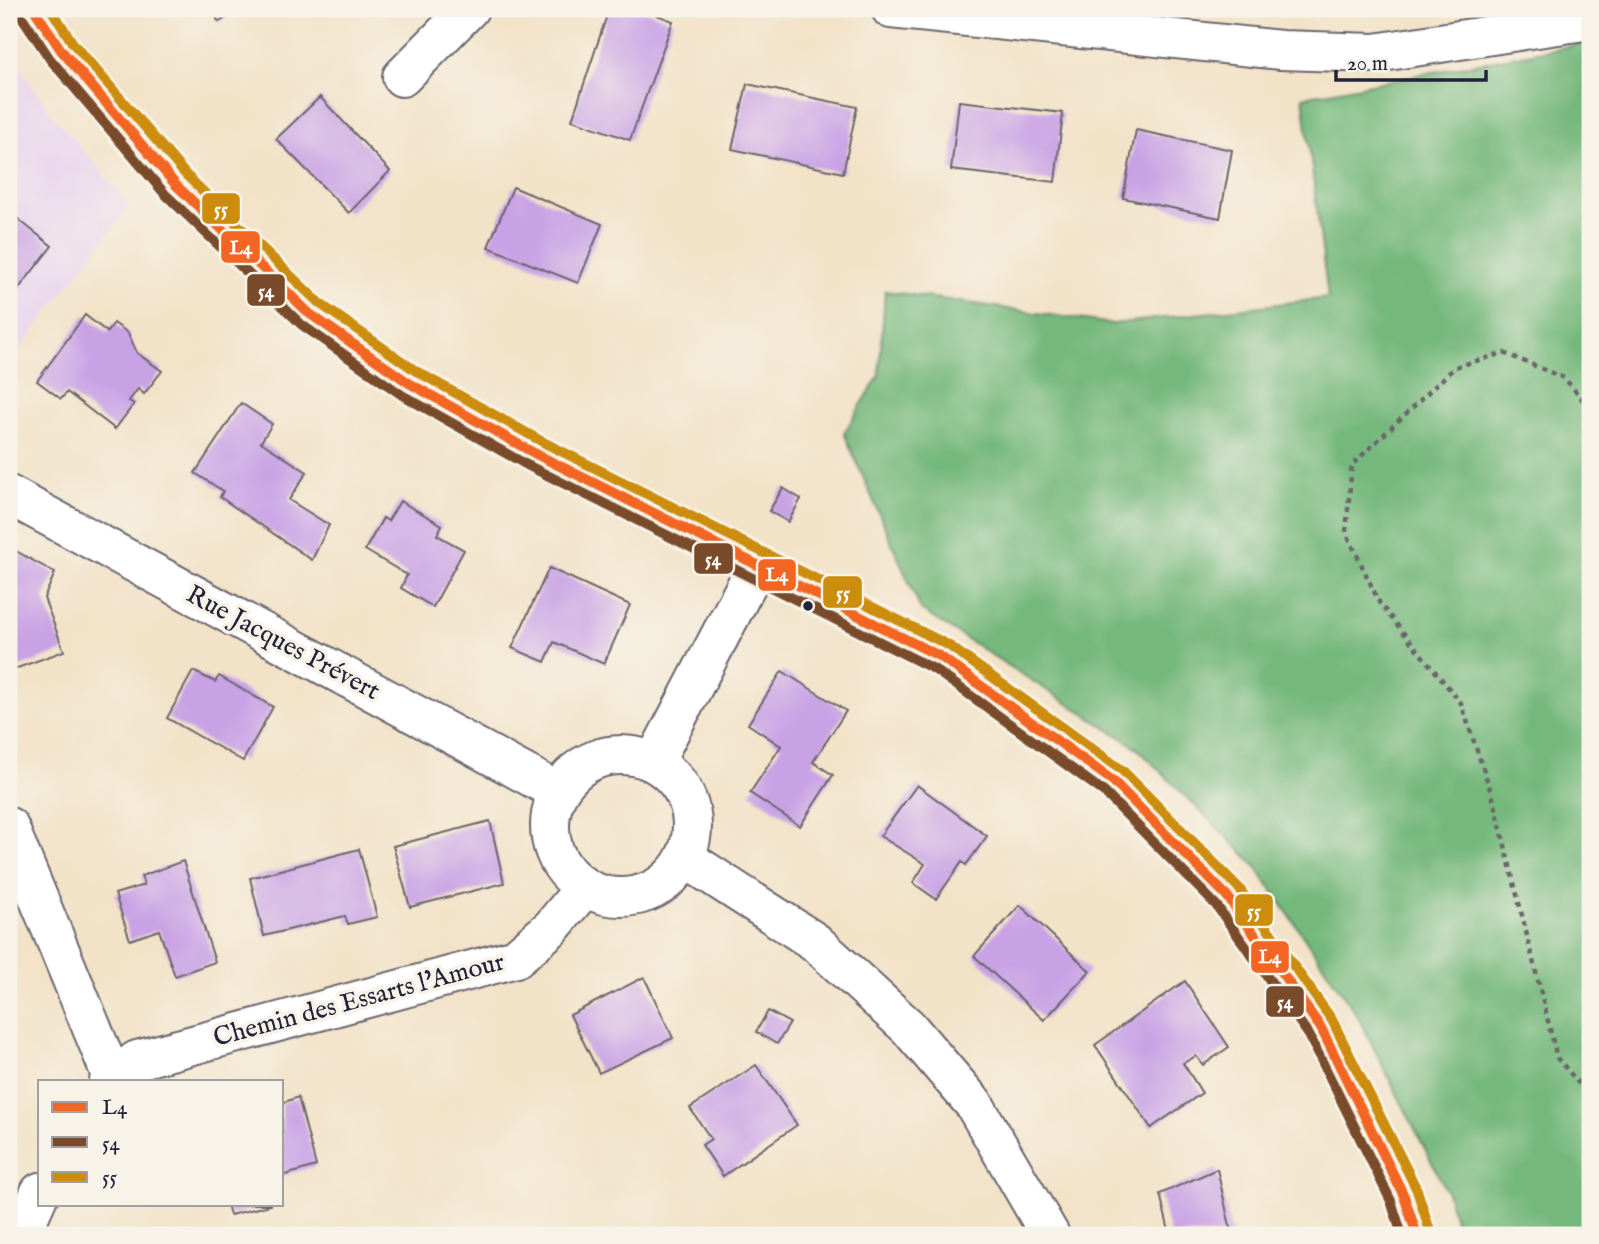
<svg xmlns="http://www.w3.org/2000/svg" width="1599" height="1244" viewBox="0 0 1599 1244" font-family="'IM FELL English',serif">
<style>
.built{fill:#e7d2ef}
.forest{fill:#74b87c;stroke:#4b6d5c;stroke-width:2}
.building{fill:#c9a2e5}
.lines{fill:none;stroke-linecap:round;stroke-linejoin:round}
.minor-casing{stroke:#6b656c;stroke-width:42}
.tertiary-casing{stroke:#6b656c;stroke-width:42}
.path{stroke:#6b656c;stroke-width:4.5;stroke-dasharray:5 5;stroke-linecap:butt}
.minor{stroke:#fff;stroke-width:38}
.tertiary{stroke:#fff;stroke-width:38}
.bus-1-casing{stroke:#f7f3e8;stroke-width:16}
.bus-2-casing{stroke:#f7f3e8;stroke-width:16}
.bus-3-casing{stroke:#f7f3e8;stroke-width:16}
.bus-1{stroke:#f26522;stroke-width:10}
.bus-2{stroke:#7a4b2a;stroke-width:10}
.bus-3{stroke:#cc8c0c;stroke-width:10}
.bus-dot{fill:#22223b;stroke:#f7f3e8;stroke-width:2.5}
.labels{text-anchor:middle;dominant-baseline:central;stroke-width:7;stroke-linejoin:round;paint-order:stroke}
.street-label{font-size:26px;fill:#22223b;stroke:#f7f3e8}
.line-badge{stroke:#f7f3e8;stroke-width:2.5}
.badge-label{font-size:19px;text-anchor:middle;font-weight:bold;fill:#fff}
</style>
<rect width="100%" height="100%" fill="#f7f3e8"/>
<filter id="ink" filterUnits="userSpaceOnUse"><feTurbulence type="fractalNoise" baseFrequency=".0143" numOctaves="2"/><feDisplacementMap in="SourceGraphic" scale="14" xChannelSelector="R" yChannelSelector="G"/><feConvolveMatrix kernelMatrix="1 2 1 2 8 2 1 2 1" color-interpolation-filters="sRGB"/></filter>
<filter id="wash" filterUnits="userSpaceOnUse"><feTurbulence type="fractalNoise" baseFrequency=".00686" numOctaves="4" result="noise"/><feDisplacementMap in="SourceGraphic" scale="28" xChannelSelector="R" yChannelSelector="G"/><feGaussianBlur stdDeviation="1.57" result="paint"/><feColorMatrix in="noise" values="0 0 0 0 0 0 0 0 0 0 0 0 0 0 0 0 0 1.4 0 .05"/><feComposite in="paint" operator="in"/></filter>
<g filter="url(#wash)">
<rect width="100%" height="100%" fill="#f2e2c7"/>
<polygon class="built" points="9,53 53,115 130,205 9,364"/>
<polygon class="forest" points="1590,42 1590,1235 1459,1235 1447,1192 1357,1015 1255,865 1136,747 921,610 844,433 879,376 885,291 1113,324 1328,298 1303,97"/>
<g id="blocks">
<g class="building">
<polygon points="211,9 240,9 219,22"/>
<polygon points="609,9 641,9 673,21 630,140 572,120"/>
<polygon points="747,84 857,107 843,173 732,149"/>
<polygon points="320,97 390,171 349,213 276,139"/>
<polygon points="959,101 1063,113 1055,182 951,170"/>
<polygon points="1136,130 1232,150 1220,218 1123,198"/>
<polygon points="513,187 602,224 578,283 488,247"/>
<polygon points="9,212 52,246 9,301"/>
<polygon points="85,315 107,332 114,323 128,333 137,353 162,371 144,394 138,389 129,401 134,404 115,429 67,392 61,399 37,381"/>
<polygon points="241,403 272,424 261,442 307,472 289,500 329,525 312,560 220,497 223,491 195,473"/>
<polygon points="783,488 801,499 788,522 769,511"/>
<polygon points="400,501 442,525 437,535 464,550 433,607 401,588 407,575 365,550 383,518 388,521"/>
<polygon points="9,547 55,573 44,598 64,651 9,671"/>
<polygon points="549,568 630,605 604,664 554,642 545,662 512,648"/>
<polygon points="193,671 215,682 219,676 273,707 243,761 167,718"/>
<polygon points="782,671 846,711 813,762 833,775 800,826 750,793 781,746 748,724"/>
<polygon points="917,785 987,836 966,865 962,862 936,899 913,883 925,864 880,836"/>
<polygon points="490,821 504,883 410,907 393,846"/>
<polygon points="359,849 377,917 348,924 345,916 264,936 250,878"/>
<polygon points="183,861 215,962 175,976 159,930 130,940 115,894 144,885 141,876"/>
<polygon points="1020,905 1090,971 1044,1020 974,956"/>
<polygon points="644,977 673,1038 599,1073 570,1015"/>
<polygon points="1185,981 1229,1047 1203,1065 1196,1056 1183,1063 1202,1093 1151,1128 1095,1045"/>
<polygon points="768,1011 790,1023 777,1044 756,1032"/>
<polygon points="756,1065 797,1125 723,1176 702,1145 711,1139 690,1108"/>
<polygon points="298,1097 316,1166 282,1176 282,1103"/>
<polygon points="1217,1169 1232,1235 1170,1235 1160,1194"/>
<polygon points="227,1204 270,1204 270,1205 230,1215"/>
</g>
</g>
</g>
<g filter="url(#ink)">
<use href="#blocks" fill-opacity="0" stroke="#6b656c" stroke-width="2"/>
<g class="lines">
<g class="minor-casing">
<g id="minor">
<polyline points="891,9 1281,50 1375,53 1590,20"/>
<polyline points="402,77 469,9"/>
<polyline points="9,495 557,791"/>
<circle cx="621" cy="826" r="71"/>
<polyline points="654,762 757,565"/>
<polyline points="9,827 112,1077"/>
<polyline points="685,858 815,942 908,1027 974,1104 1050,1235"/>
<polyline points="109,1081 137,1060 516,958 551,928 584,888"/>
<polyline points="21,1235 40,1192"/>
</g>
</g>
<g class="tertiary-casing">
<polyline id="tertiary" points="34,9 61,50 176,185 310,314 409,383 534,453 941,657 1113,781 1227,896 1321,1028 1404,1196 1417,1235"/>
</g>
<g class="path">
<polyline points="1590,408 1564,378 1504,353 1455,367 1352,465 1346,532 1380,604 1461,703 1494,801 1557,1058 1590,1096"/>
<polyline points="1579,1235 1590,1223"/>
</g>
<use href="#minor" class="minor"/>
<use href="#tertiary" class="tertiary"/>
<g class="bus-1-casing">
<polyline id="bus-1" points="34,9 61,50 176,185 310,314 409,383 534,453 941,657 1113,781 1227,896 1321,1028 1404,1196 1417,1235"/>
</g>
<g class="bus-2-casing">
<polyline id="bus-2" points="22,17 50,59 165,194 302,325 402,395 527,465 934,669 1104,792 1216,905 1309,1035 1391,1201 1402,1235"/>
</g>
<g class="bus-3-casing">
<polyline id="bus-3" points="51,9 72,42 186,175 319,303 416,371 541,441 948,645 1122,770 1238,887 1332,1020 1417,1190 1430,1231"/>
</g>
<use href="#bus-1" class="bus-1"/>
<use href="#bus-2" class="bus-2"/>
<use href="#bus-3" class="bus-3"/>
</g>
</g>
<circle class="bus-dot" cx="808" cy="606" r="6"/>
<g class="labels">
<g class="street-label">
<text transform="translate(283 643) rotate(28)">Rue Jacques Prévert</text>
<text transform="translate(359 1000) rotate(-15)">Chemin des Essarts l'Amour</text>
</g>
</g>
<g class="line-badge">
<rect x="201" y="192" width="40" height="33" rx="7" fill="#cc8c0c"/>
<rect x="220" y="230" width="41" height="34" rx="7" fill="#f26522"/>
<rect x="246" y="273" width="40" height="34" rx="7" fill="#7a4b2a"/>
<rect x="693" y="542" width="41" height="33" rx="7" fill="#7a4b2a"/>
<rect x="757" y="558" width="40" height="34" rx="7" fill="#f26522"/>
<rect x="822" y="575" width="41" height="34" rx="7" fill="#cc8c0c"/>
<rect x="1234" y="893" width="40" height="34" rx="7" fill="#cc8c0c"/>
<rect x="1250" y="940" width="40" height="34" rx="7" fill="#f26522"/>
<rect x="1265" y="985" width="40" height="33" rx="7" fill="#7a4b2a"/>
</g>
<g class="badge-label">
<text x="221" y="215">55</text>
<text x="241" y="254">L4</text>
<text x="266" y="297">54</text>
<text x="713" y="565">54</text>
<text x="777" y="581">L4</text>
<text x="843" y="599">55</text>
<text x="1254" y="917">55</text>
<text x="1270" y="963">L4</text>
<text x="1285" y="1008">54</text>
</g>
<rect width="1599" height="1244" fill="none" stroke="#f7f3e8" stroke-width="35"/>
<rect x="38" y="1080" width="245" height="126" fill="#f7f3e8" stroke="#a29fa3" stroke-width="2"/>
<rect x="52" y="1102" width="35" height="10" fill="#f26522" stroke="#a29fa3" stroke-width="2"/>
<text x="102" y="1114" font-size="21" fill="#22223b">L4</text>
<rect x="52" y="1137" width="35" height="10" fill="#7a4b2a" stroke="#a29fa3" stroke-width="2"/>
<text x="102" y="1150" font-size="21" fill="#22223b">54</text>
<rect x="52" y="1172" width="35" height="10" fill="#cc8c0c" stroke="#a29fa3" stroke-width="2"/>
<text x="102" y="1184" font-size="21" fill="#22223b">55</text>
<path d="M1336 70v10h150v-10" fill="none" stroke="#22223b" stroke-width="3.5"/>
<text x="1347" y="70" font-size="21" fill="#22223b" stroke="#f7f3e8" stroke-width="5" paint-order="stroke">20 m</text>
</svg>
